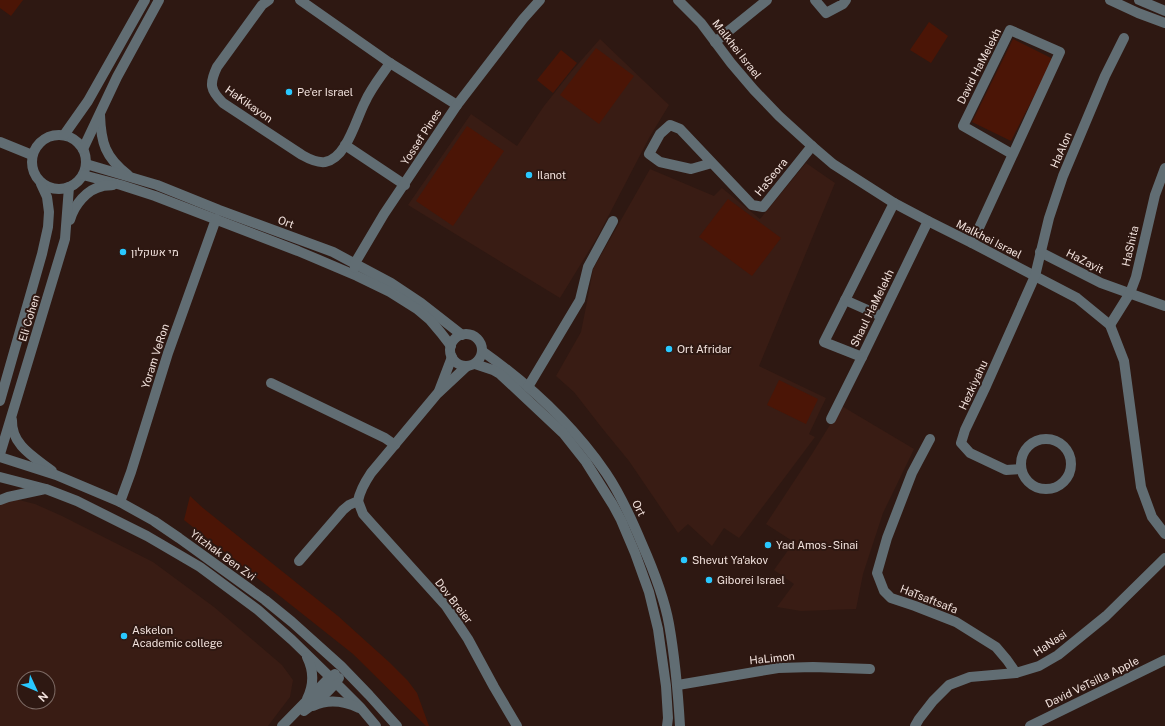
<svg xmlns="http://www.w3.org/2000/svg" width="1165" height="726" viewBox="0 0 1165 726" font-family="'Public Sans',Heebo,sans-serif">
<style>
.built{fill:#391c14;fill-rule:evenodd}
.green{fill:#4b1506}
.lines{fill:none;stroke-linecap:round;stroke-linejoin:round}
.minor{stroke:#616d73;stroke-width:10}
.poi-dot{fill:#29c8ff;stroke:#2e1812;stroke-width:1.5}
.labels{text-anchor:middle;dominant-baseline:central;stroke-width:4;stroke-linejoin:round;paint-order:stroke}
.street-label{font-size:11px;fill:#f2e2dd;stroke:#2e1812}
.poi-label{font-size:11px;fill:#f2e2dd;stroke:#2e1812;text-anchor:start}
</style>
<rect width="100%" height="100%" fill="#2e1812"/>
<g class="built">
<polygon points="600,39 669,105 649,138 598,236 560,298 408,205 471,114 517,146 544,106 571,72"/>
<polygon points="806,163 835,183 759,366 826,398 809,434 815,437 743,533 739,538 724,528 712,546 688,524 678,533 629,461 602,428 574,392 556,376 581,332 587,302 593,269 650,169 714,196 722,188 760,219"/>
<polygon points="840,405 914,449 883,513 863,574 856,609 801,611 777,607 794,584 774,570 794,542 766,524 812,454 833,420"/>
<path d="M 15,499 L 35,504 L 62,516 L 153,562 L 214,607 L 282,665 L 293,680 L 290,697 L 268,726 L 0,726 L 0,504 ZM 24,678 L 48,678 L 48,702 L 24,702 Z"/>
</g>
<g class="green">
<polygon points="0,0 23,0 11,16 0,8"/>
<polygon points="929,22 948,36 931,63 910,50"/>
<polygon points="1013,39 1053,59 1011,141 972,122"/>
<polygon points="596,48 634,76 599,124 560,95"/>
<polygon points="561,50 577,63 553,93 537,80"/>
<polygon points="467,126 504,151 453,226 416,201"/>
<polygon points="728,199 781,238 752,276 699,237"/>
<polygon points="779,380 818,399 806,424 767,405"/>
<polygon points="190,496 203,508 338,616 389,662 408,681 417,693 429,726 426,726 353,654 184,520"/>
</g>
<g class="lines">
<g class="minor">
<path d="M 269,0 L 262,5 L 217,67 C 209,84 210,90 223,103 L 302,155 C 309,159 317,163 325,162 C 347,158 356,119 365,102 C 371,88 382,75 390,63"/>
<polyline points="300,0 390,63 457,105"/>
<polyline points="678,0 701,23 731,63 754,90 779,116 812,146 833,164 894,203 928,221 972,243 1077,298 1110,325 1124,361 1141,487 1152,517 1165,534"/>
<polyline points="815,0 826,13 843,4 846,0"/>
<polyline points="1110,0 1138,13 1165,23"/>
<polyline points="1139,0 1165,11"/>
<polyline points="715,42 767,0"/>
<path d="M 100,115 C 101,143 105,157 128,175"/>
<circle cx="59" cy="162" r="27"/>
<polyline points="64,135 88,101 145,0"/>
<polyline points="0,142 32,155"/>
<polyline points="345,145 405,185"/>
<polyline points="83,149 117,77 159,0"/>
<polyline points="712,163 691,169 660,162 649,154 660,134 670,125 680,129 752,205 763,207 812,146"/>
<polyline points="86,164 157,185 219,210 333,252 391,283 421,303 462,335"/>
<polyline points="83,175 121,185 155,196 298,251 357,276 390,292 417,309 430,320 441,333 451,346"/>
<polyline points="894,203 824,342 862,357 928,221"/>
<path d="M 70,220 C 74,205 87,189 103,186 C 106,185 110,186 113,185"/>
<polyline points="972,243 1060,52 1010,30 963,126 1012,154"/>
<polyline points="1040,252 1101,283 1165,306"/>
<polyline points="355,268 355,263 384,214 457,105 523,19 540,0"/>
<polyline points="845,300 881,316"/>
<polyline points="1110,325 1130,293 1136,277 1155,195 1165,168"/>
<circle cx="466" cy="350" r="16"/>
<path d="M 482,351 C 530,385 573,425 606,473 C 621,495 632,520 642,544 C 653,569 664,596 669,624 C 675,658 678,692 680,726"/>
<polyline points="475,364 493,370 500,374 563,433 586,462 613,505 621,520 635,553 649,592 658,629 666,686 668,718 667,726"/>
<polyline points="271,383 385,438 395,445"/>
<polyline points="528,387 580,300 588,267 613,221"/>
<polyline points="439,391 452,357"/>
<polyline points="0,401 42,254 48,227 49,212 47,197 41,184"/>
<polyline points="831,419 862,357"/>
<path d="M 12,420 C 11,445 34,457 52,471"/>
<circle cx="1046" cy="464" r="25"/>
<polyline points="930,439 912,473 887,538 877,573 884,591 891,598 915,606 956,622 996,647 1007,660 1016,673"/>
<polyline points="0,454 65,239 69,187"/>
<polyline points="0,457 56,475 120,502 154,521 179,538 265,600 292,622 341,666 369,695 397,726"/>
<polyline points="1021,469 1006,470 970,453 961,443 965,430 986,386 1035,276 1049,218 1063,176 1105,76 1124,38"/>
<polyline points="0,477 46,489 77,501 147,536 200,567 258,610 292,640 330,677 360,707 376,726"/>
<polyline points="0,500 8,497 45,489"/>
<polyline points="358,501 363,514 371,523 446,606 468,639 494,687 517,726"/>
<polyline points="120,502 131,472 168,353 216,219"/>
<path d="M 299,561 L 343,510 L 349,505 L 358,501 C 360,490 365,482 371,473 L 437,394 L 467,366"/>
<polyline points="678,685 778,668 813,667 870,669"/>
<path d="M 307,699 C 314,685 314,671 307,657"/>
<path d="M 313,706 C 328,699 344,701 359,708"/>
<path d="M 304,711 C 316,702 331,691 339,678"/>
<polyline points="282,726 330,677 335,674"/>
<polyline points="915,726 919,719 933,701 949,685 970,677 1016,673 1039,666 1058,655 1106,616 1165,558"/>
<polyline points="1030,726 1165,660"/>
</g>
</g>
<g class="poi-dot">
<circle cx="289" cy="92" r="4"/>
<circle cx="529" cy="175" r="4"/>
<circle cx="123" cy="252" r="4"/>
<circle cx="669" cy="349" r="4"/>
<circle cx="768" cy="545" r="4"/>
<circle cx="684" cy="560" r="4"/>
<circle cx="709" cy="580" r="4"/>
<circle cx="124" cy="636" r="4"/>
</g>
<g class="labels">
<g class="street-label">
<text transform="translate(737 49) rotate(52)">Malkhei Israel</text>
<text transform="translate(979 66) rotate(-63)">David HaMelekh</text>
<text transform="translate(249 104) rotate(35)">HaKikayon</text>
<text transform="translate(421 137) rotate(-57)">Yossef Pines</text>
<text transform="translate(1061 150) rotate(-67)">HaAlon</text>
<text transform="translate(771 177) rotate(-51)">HaSeora</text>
<text transform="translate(286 222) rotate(20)">Ort</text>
<text transform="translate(989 239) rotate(27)">Malkhei Israel</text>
<text transform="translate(1130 246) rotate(-77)">HaShita</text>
<text transform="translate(1085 261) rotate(27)">HaZayit</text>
<text transform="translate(872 308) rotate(-64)">Shaul HaMelekh</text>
<text transform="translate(29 318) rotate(-73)">Eli Cohen</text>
<text transform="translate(155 356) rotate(-72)">Yoram VeRon</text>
<text transform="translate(973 385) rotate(-65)">Hezkiyahu</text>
<text transform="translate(639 508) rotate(64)">Ort</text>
<text transform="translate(223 555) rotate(36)">Yitzhak Ben Zvi</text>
<text transform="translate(929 599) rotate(21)">HaTsaftsafa</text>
<text transform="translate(454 601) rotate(52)">Dov Breier</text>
<text transform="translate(1050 643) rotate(-34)">HaNasi</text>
<text transform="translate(772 658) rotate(-6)">HaLimon</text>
<text transform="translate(1092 682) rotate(-26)">David VeTsilla Apple</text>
</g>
<g class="poi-label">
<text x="297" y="92">Pe'er Israel</text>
<text x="537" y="175">Ilanot</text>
<text x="131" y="252">מי אשקלון</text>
<text x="677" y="349">Ort Afridar</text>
<text x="776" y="545">Yad Amos - Sinai</text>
<text x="692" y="560">Shevut Ya'akov</text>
<text x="717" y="580">Giborei Israel</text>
<text x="132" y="630">Askelon<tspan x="132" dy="13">Academic college</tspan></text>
</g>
</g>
<g transform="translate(36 690) rotate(134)"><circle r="19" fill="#2e1812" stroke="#7c6963"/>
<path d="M0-3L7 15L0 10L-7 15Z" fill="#29c8ff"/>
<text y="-6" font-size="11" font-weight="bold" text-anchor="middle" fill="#f2e2dd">N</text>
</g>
</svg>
